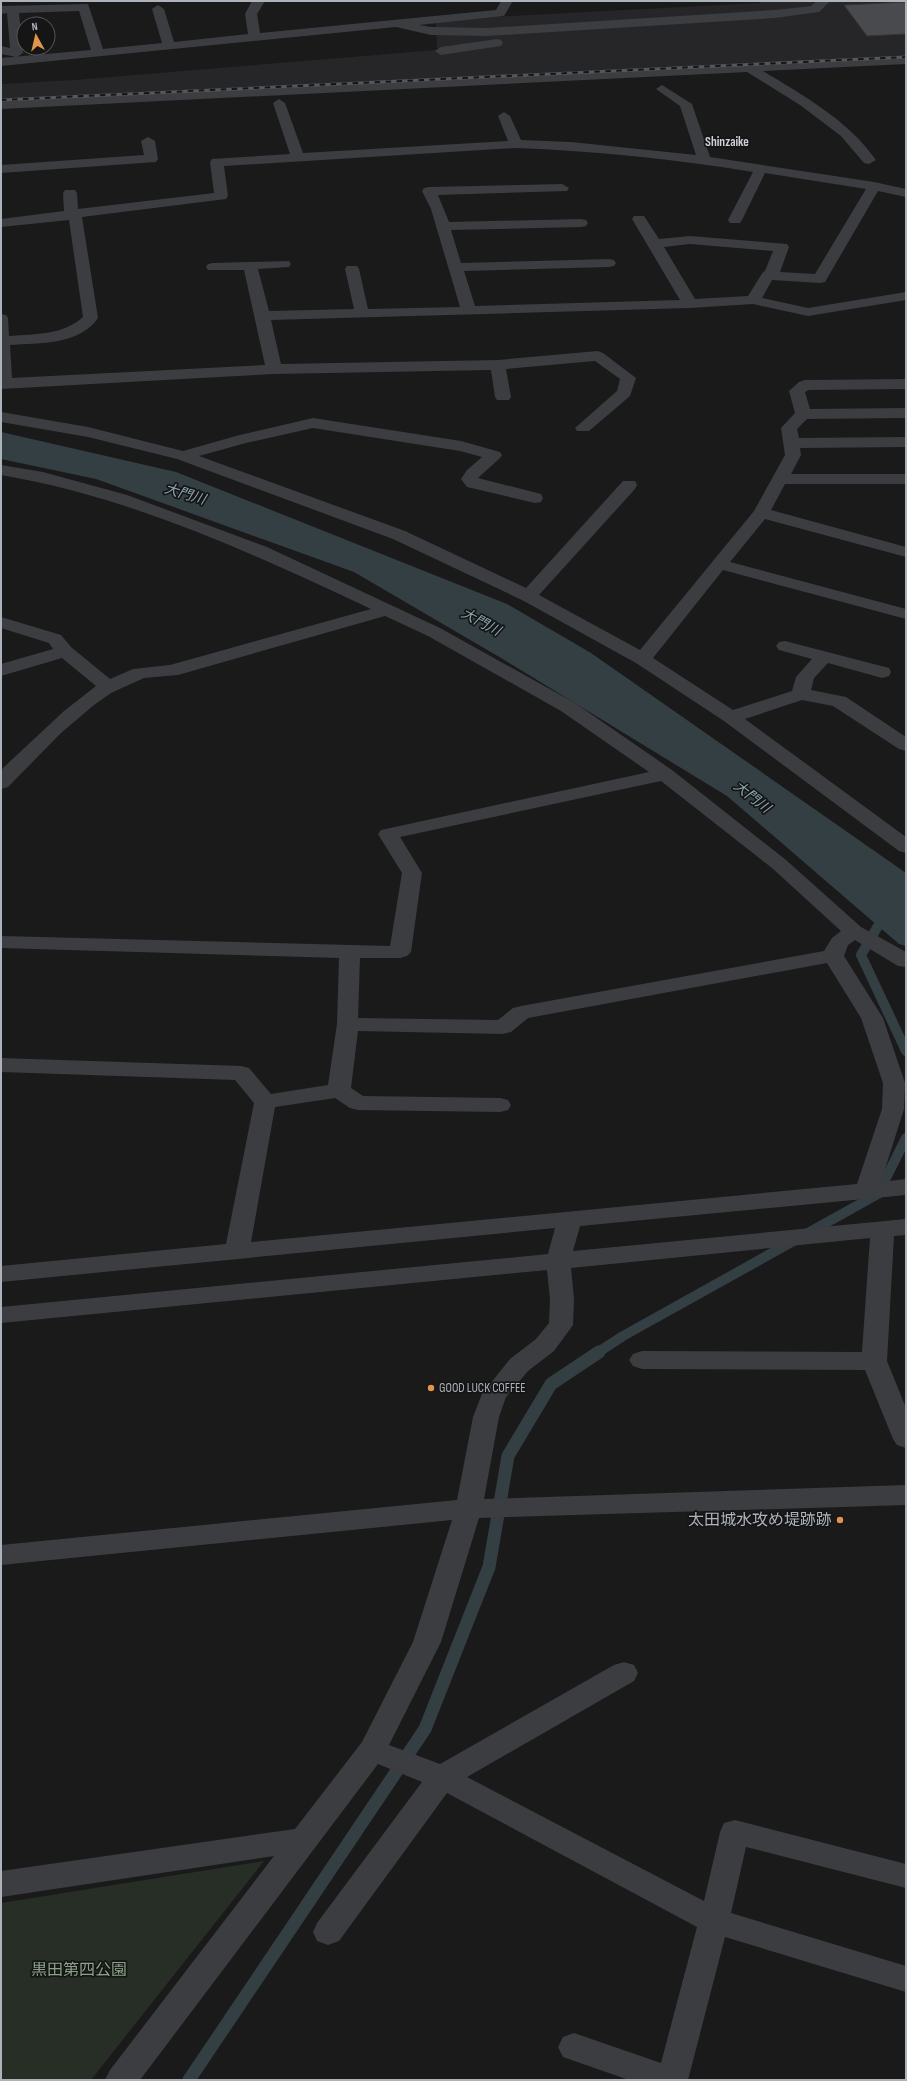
<svg xmlns="http://www.w3.org/2000/svg" width="907" height="2081" viewBox="0 0 907 2081" font-family="'Sofia Sans Condensed','Noto Sans JP',sans-serif">
<style>
.built{fill:#262628}
.green{fill:#262e26}
.water{fill:#343f43}
.lines{fill:none;stroke-linecap:round;stroke-linejoin:round}
.stream-far1{stroke:#343f43;stroke-width:10}
.stream{stroke:#343f43;stroke-width:13}
.building{fill:#494a4e;stroke:#343437}
.minor{fill:#3b3d40;fill-rule:evenodd}
.rail-casing{stroke:#54575b;stroke-width:3}
.rail{stroke:#151516;stroke-width:2;stroke-dasharray:5.5;stroke-linecap:butt}
.poi-dot{fill:#e1944c;stroke:#151516;stroke-width:1.5}
.labels{text-anchor:middle;dominant-baseline:central;stroke-width:3.5;stroke-linejoin:round;paint-order:stroke}
.far-quarter-label{font-size:13px;font-weight:bold;fill:#ced2d6;stroke:#151516}
.poi-label{font-size:13px;fill:#adb3ba;stroke:#151516;text-anchor:start}
.water-label{font-size:14px;font-style:italic;fill:#88a5b1;stroke:#151516}
.near-poi-label{font-size:16px;fill:#adb3ba;stroke:#151516;text-anchor:end}
.near-park-label{font-size:16px;fill:#8aa386;stroke:#151516}
</style>
<rect width="100%" height="100%" fill="#1a1a1b"/>
<polygon class="built" points="759,1 906,1 906,56 1,99 1,84 74,80 437,50 436,22 510,16 760,3"/>
<polygon class="green" points="264,1861 91,2080 1,2080 1,1903"/>
<polygon class="water" points="1,432 176,472 507,604 591,653 906,873 906,946 899,944 727,796 501,658 354,572 96,479 1,459"/>
<g class="lines">
<g class="stream-far1">
<polyline points="885,914 861,955 906,1051"/>
<polyline points="597,1353 623,1336 878,1194 906,1138"/>
</g>
<polyline class="stream" points="189,2080 425,1729 489,1567 508,1456 551,1384 599,1352"/>
</g>
<polygon class="building" points="906,2 906,34 867,36 844,5"/>
<g class="lines">
<g class="minor">
<polygon points="252,1 265,1 257,14 260,33 496,10 501,1 513,1 504,16 419,25 431,27 486,28 775,10 811,6 817,1 830,1 819,12 775,18 486,36 431,35 396,27 1,66 1,58 91,50 79,11 19,13 23,53 17,57 1,54 1,46 10,48 7,13 1,14 1,6 88,4 103,49 162,43 152,9 158,5 164,9 174,42 248,34 245,14"/>
<polygon points="497,39 501,40 503,43 501,46 441,55 435,51 441,47"/>
<path d="M 906,56 L 906,64 L 763,71 C 804,96 848,120 876,160 L 869,164 L 864,163 L 841,136 L 800,105 L 747,72 L 1,109 L 1,101 Z"/>
<path d="M 662,85 L 692,104 L 710,157 L 874,182 L 906,189 L 906,197 L 878,191 L 825,282 L 820,283 L 772,280 L 762,298 L 808,308 L 906,292 L 906,300 L 808,316 L 753,304 L 690,308 L 271,320 L 281,364 L 498,360 L 598,351 L 603,353 L 636,378 L 630,396 L 589,431 L 577,431 L 575,428 L 617,391 L 620,379 L 595,361 L 506,369 L 511,397 L 509,400 L 497,400 L 495,397 L 491,370 L 274,374 L 1,389 L 1,314 L 6,315 L 8,318 L 9,336 C 36,334 63,335 83,317 L 69,220 L 1,227 L 1,219 L 64,211 L 63,193 L 65,190 L 75,190 L 77,193 L 78,209 L 214,193 L 210,162 L 212,159 L 290,154 L 273,103 L 279,99 L 285,103 L 303,153 L 508,141 L 498,116 L 504,112 L 510,116 L 521,140 L 571,142 L 696,155 L 680,106 L 656,89 ZM 516,148 C 595,151 674,159 753,172 L 728,220 L 730,223 L 740,223 L 742,220 L 765,173 L 866,189 L 815,274 L 780,272 L 789,247 L 787,244 L 690,236 L 659,239 L 644,216 L 634,216 L 632,219 L 680,300 L 475,306 L 464,271 L 609,267 L 614,266 L 616,263 L 614,260 L 609,259 L 461,263 L 451,230 L 581,227 L 586,226 L 588,223 L 586,220 L 581,219 L 449,222 L 438,195 L 567,191 L 569,188 L 562,184 L 429,187 L 424,188 L 422,191 L 431,209 L 460,307 L 368,309 L 359,269 L 357,266 L 347,266 L 345,269 L 354,309 L 269,311 L 258,269 L 289,267 L 291,264 L 289,261 L 213,263 L 208,264 L 206,267 L 208,270 L 244,270 L 265,365 L 12,378 L 10,345 C 39,343 80,345 98,318 L 82,217 L 226,199 L 228,196 L 224,166 ZM 690,244 L 773,251 L 765,271 L 763,272 L 748,296 L 695,299 L 664,247 Z"/>
<polygon points="148,137 155,141 158,159 156,162 1,173 1,165 144,155 141,141"/>
<polygon points="906,379 906,389 809,390 805,392 810,409 906,408 906,418 807,419 797,429 799,438 906,437 906,447 800,448 801,455 791,474 906,474 906,484 785,484 771,510 906,547 906,557 765,519 730,562 906,609 906,619 723,570 653,658 733,710 792,691 796,677 812,659 779,650 776,646 779,642 785,641 889,668 891,672 889,676 882,678 828,663 814,678 811,690 846,697 906,737 906,751 899,749 833,706 802,700 745,719 906,837 906,853 899,851 724,721 636,663 522,600 393,539 177,459 88,437 1,422 1,412 88,427 183,451 236,436 313,418 461,441 500,452 502,455 500,458 478,478 541,494 543,498 541,502 535,503 467,487 461,479 467,470 482,457 460,451 313,428 246,443 199,456 405,531 526,588 623,481 635,481 637,485 635,489 539,595 640,650 754,511 785,455 781,428 795,413 789,391 799,382 805,380"/>
<path d="M 1,465 L 43,472 L 127,495 L 267,547 L 440,628 L 575,703 L 672,770 L 786,860 L 861,927 L 906,952 L 906,967 L 898,966 L 855,940 L 848,945 L 844,956 L 883,1018 L 905,1083 L 904,1109 L 881,1182 L 906,1179 L 906,1195 L 580,1226 L 573,1251 L 906,1219 L 906,1235 L 894,1236 L 887,1361 L 906,1408 L 906,1448 L 897,1445 L 893,1439 L 865,1370 L 642,1369 L 633,1366 L 629,1360 L 633,1354 L 642,1351 L 862,1352 L 870,1238 L 571,1268 L 574,1299 L 573,1325 L 554,1351 L 528,1371 L 506,1397 L 499,1417 L 484,1499 L 906,1485 L 906,1505 L 479,1518 L 441,1642 L 389,1745 L 440,1764 L 614,1665 L 624,1662 L 634,1665 L 638,1673 L 634,1681 L 467,1777 L 704,1901 L 720,1832 L 724,1823 L 735,1820 L 906,1864 L 906,1888 L 746,1847 L 731,1913 L 906,1966 L 906,1992 L 725,1937 L 688,2080 L 629,2080 L 563,2057 L 558,2047 L 563,2037 L 574,2033 L 661,2063 L 697,1927 L 447,1793 L 339,1941 L 328,1945 L 317,1941 L 313,1932 L 317,1923 L 422,1782 L 378,1764 L 140,2080 L 105,2080 L 110,2070 L 274,1856 L 1,1897 L 1,1871 L 295,1829 L 362,1742 L 413,1642 L 452,1520 L 1,1565 L 1,1545 L 457,1500 L 473,1417 L 482,1394 L 510,1359 L 536,1339 L 549,1323 L 550,1299 L 547,1270 L 1,1323 L 1,1307 L 548,1254 L 555,1228 L 1,1282 L 1,1266 L 226,1244 L 254,1103 L 235,1080 L 1,1072 L 1,1058 L 241,1066 L 249,1068 L 271,1094 L 328,1085 L 337,1024 L 339,958 L 1,948 L 1,936 L 390,946 L 402,873 L 378,834 L 381,830 L 649,772 L 561,711 L 428,636 L 385,616 L 178,675 L 144,678 L 111,693 L 94,705 L 61,733 L 8,787 L 1,789 L 1,771 L 3,768 L 64,711 L 96,686 L 62,658 L 1,676 L 1,664 L 53,649 L 49,643 L 1,628 L 1,617 L 61,635 L 71,647 L 110,679 L 133,669 L 170,665 L 371,609 C 252,553 131,497 1,475 ZM 661,781 L 772,868 L 841,931 L 832,938 L 824,951 L 521,1006 L 513,1008 L 498,1020 L 358,1018 L 360,958 L 400,958 L 407,956 L 411,952 L 422,873 L 400,837 ZM 827,963 L 861,1018 L 883,1083 L 882,1109 L 857,1184 L 251,1242 L 275,1107 L 335,1098 L 350,1108 L 358,1110 L 500,1112 L 508,1110 L 511,1105 L 508,1100 L 500,1098 L 363,1096 L 351,1088 L 358,1031 L 503,1034 L 511,1032 L 528,1018 Z"/>
</g>
<g class="rail-casing">
<polyline id="rail" points="1,100 906,57"/>
</g>
<use href="#rail" class="rail"/>
</g>
<g class="poi-dot">
<circle cx="431" cy="1388" r="4"/>
<circle cx="840" cy="1520" r="4"/>
</g>
<g class="labels">
<g class="far-quarter-label">
<text x="727" y="142">Shinzaike</text>
</g>
<g class="poi-label">
<text x="439" y="1388">GOOD LUCK COFFEE</text>
</g>
<g class="water-label">
<text transform="translate(185 494) rotate(17)">大門川</text>
<text transform="translate(481 622) rotate(28)">大門川</text>
<text transform="translate(752 797) rotate(38)">大門川</text>
</g>
<g class="near-poi-label">
<text x="832" y="1520">太田城水攻め堤跡跡</text>
</g>
<g class="near-park-label">
<text x="79" y="1970">黒田第四公園</text>
</g>
</g>
<rect width="907" height="2081" fill="none" stroke="#adb3ba" stroke-width="4"/>
<g transform="translate(36 36) rotate(352)"><circle r="19" fill="#151516" stroke="#525458"/>
<path d="M0-3L7 15L0 10L-7 15Z" fill="#e1944c"/>
<text y="-6" font-size="11" font-weight="bold" text-anchor="middle" fill="#adb3ba">N</text>
</g>
</svg>
